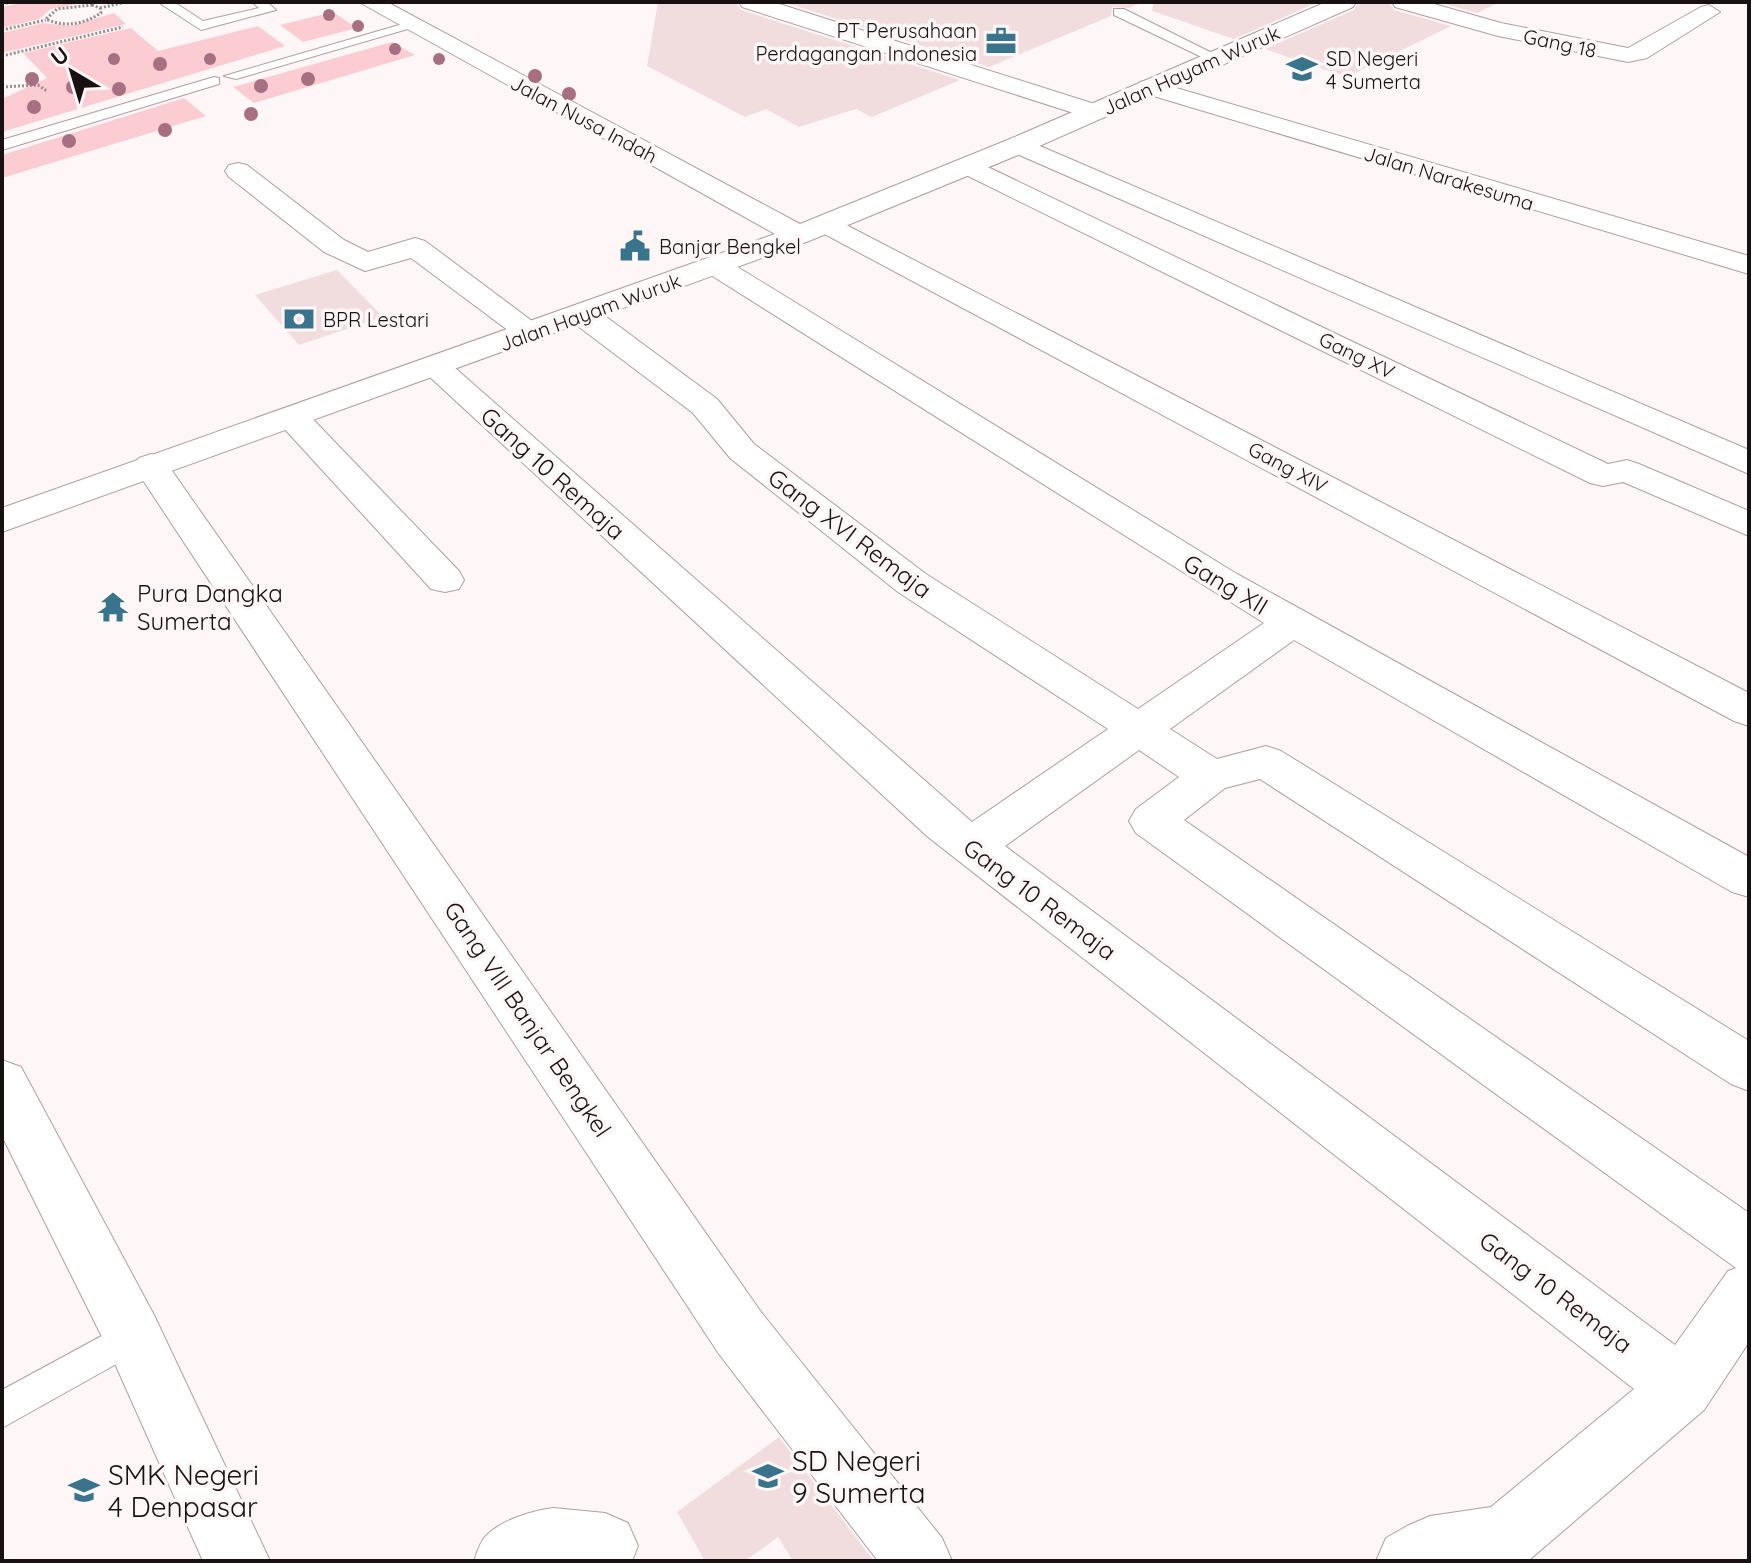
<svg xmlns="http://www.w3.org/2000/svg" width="1751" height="1563" viewBox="0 0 1751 1563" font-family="Quicksand,sans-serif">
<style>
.green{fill:#fbccd2}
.building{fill:#f1dcde}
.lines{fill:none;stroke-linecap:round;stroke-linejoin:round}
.lane-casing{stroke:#b09d9f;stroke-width:2}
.street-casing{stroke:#b09d9f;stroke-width:2}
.secondary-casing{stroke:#b09d9f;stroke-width:2}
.path{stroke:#958e8f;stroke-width:3;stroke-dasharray:2 2;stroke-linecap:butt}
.lane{fill:#fff;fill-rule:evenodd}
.street{fill:#fff;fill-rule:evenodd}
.secondary{fill:#fff;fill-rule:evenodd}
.tree{fill:#a76f82}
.labels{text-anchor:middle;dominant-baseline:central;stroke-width:7;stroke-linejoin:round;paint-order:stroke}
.far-poi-label{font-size:20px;fill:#181112;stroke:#fef6f7;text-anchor:start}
.far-street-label{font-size:20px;fill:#181112;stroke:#fef6f7}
.street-label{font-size:24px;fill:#181112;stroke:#fef6f7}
.poi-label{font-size:24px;fill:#181112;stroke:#fef6f7;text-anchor:start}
.near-poi-label{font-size:28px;fill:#181112;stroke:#fef6f7;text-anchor:start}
</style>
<rect width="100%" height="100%" fill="#fef6f7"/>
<g class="green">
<polygon points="25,2 87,2 51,9 39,19 2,28 2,7"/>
<polygon points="333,12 357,28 303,42 280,25"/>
<polygon points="114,13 126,24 2,53 2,33 43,23 71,26"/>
<polygon points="258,26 285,46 2,132 2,99 47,78 23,53 131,28 158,51"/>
<polygon points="392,42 415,55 254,103 233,87"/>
<polygon points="184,98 206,116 2,178 2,155"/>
</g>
<g class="building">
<polygon points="658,2 736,2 741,10 960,80 872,117 856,109 799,127 766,109 745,117 647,66"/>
<polygon points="783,2 1143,2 1129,8 1112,7 1111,16 989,67"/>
<polygon points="1154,2 1318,2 1234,39 1152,11"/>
<polygon points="1359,2 1389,2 1394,10 1451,26 1347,77 1265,49 1354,10"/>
<polygon points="1438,2 1500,2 1477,13"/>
<polygon points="337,270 383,317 299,345 255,295"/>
<polygon points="779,1437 874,1561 793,1561 778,1537 745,1561 705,1561 677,1512"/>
</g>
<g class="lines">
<g class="lane-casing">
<g id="lane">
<polygon points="158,2 174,2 203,21 259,8 252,2 267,2 276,10 201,30"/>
<polygon points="1114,9 1124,9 1222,58 1210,61 1114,15"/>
<polygon points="406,23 418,26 236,79 224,76"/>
<polygon points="214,77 219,78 219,84 2,150 2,140"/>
<polygon points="133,1319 145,1324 151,1336 145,1348 2,1428 2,1390"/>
</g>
</g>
<g class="street-casing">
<g id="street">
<polygon points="739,2 773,2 1104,107 1108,112 1104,117 1086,117 742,7"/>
<polygon points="1392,2 1427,2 1501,23 1628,48 1701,7 1709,5 1720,12 1647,58 1628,62 1498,36 1395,7"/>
<polygon points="1149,80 1749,256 1749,274 1140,92 1137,87 1140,82"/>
<polygon points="1019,137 1749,450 1749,474 1010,151 1006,145 1010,139"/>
<polygon points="969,158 1608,464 1627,460 1639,464 1749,511 1749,536 1623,482 1603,486 1590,483 960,172 956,166 960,160"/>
<polygon points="238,163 247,165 344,240 368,252 415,238 425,241 548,333 543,340 521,340 411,258 365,271 324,252 229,177 225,171 229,165"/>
<polygon points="827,215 1749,693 1749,726 1734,721 817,230 813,224 817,218"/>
<path d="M 716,257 L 726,260 L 1237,574 L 1749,857 L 1749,897 L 1732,892 L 1294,640 L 1170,729 L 1217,759 L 1266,746 L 1281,751 L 1749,1041 L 1749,1091 L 1731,1084 L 1260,779 L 1225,788 L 1184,820 L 1749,1213 L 1749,1342 L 1704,1410 L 1528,1561 L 1376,1561 L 1386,1538 L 1407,1526 L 1430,1516 L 1491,1507 L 1634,1389 L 928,837 L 419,367 L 424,360 L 435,357 L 446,360 L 972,822 L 1108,729 L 898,592 L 730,458 L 693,413 L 571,321 L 567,314 L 571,307 L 593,307 L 717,399 L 754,444 L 926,574 L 1138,709 L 1264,623 L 706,272 L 701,266 L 706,260 ZM 1139,750 L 1179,777 L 1136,809 L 1129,821 L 1136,833 L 1736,1268 L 1728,1271 L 1675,1345 L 1005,846 Z"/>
<polygon points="292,407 304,410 459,571 464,580 459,589 445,592 431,589 280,424 275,417 280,410"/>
<polygon points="151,454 163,458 761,1312 942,1538 952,1561 878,1561 719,1354 133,465 139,458"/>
<polygon points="2,1060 21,1067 154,1315 270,1561 203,1561 112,1357 2,1136"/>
<path d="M 553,1508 L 605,1513 L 628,1523 L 638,1546 L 632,1561 L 474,1561 C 477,1553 480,1542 485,1537 C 500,1520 532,1511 553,1508 Z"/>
</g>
</g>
<g class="secondary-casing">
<polygon id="secondary" points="359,2 387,2 800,224 1010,139 1326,2 1356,2 1353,7 1028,151 809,241 2,532 2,508 775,234"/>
</g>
<g class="path">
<polyline points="2,4 12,2"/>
<path d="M 92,5 L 100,8 L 101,13 C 84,24 65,28 46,19 L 57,9 Z"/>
<polyline points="100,8 126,2"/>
<polyline points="2,30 46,20"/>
<polyline points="2,56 123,27"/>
<polyline points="2,87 38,85 47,91"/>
</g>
<use href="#lane" class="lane"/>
<use href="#street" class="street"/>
<use href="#secondary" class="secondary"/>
</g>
<g class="tree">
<circle cx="329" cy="15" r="6"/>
<circle cx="358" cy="26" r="6"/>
<circle cx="395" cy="49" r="6"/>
<circle cx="114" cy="59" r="6"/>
<circle cx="210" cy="59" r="6"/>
<circle cx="439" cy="59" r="6"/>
<circle cx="160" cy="64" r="7"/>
<circle cx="535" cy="76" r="7"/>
<circle cx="32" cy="79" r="7"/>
<circle cx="308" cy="79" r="7"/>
<circle cx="261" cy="86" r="7"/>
<circle cx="73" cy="87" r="7"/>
<circle cx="119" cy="89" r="7"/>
<circle cx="569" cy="94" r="7"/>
<circle cx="34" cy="107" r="7"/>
<circle cx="251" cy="114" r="7"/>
<circle cx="165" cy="130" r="7"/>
<circle cx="69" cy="141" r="7"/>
</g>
<defs>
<g id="office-bare" transform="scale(2.4)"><path d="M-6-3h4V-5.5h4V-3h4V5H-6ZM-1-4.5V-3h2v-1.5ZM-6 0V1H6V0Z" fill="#39748c" stroke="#fef6f7" stroke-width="2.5" paint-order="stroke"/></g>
<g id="school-bare" transform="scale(2.4)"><path d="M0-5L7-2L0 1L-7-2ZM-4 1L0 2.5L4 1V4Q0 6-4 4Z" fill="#39748c" stroke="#fef6f7" stroke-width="2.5" paint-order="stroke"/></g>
<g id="civic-bare" transform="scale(2.4)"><path d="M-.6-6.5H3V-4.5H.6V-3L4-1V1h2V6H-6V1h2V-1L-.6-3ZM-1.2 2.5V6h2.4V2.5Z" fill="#39748c" stroke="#fef6f7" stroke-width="2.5" paint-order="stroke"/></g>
<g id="bank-bare" transform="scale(2.4)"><path d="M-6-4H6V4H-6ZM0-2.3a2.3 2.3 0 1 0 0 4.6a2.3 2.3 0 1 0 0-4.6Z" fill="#39748c" stroke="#fef6f7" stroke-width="2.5" paint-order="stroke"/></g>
<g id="temple-bare" transform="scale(2.4)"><path d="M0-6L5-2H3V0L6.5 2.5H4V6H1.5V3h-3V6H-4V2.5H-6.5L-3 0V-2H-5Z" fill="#39748c" stroke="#fef6f7" stroke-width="2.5" paint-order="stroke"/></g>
</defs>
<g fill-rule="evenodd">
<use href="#office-bare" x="1001" y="41"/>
<use href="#school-bare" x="1302" y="69"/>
<use href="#civic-bare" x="635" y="246"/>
<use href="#bank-bare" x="299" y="319"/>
<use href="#temple-bare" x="113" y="607"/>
<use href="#school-bare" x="768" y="1476"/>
<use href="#school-bare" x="84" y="1490"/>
</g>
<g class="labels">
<g class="far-poi-label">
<text x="977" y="30" text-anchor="end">PT Perusahaan<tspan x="977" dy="23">Perdagangan Indonesia</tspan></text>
<text x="1326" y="58">SD Negeri<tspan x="1326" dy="23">4 Sumerta</tspan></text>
<text x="659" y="246">Banjar Bengkel</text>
<text x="323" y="319">BPR Lestari</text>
</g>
<g class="far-street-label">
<text transform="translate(1560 43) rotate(12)">Gang 18</text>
<text transform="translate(1191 70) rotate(-24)">Jalan Hayam Wuruk</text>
<text transform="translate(584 119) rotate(28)">Jalan Nusa Indah</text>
<text transform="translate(1449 178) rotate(17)">Jalan Narakesuma</text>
<text transform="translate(590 312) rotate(-20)">Jalan Hayam Wuruk</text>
<text transform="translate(1357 355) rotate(26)">Gang XV</text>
<text transform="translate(1288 467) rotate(28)">Gang XIV</text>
</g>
<g class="street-label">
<text transform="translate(553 473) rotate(42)">Gang 10 Remaja</text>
<text transform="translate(850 533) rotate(37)">Gang XVI Remaja</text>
<text transform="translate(1226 584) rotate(31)">Gang XII</text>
<text transform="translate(1040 899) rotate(37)">Gang 10 Remaja</text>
<text transform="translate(528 1019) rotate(56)">Gang VIII Banjar Bengkel</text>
<text transform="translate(1556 1292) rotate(37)">Gang 10 Remaja</text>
</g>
<g class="poi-label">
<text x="137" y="593">Pura Dangka<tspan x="137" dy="28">Sumerta</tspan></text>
</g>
<g class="near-poi-label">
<text x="792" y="1460">SD Negeri<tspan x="792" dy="32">9 Sumerta</tspan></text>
<text x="108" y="1474">SMK Negeri<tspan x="108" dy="32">4 Denpasar</tspan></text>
</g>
</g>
<rect width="1751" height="1563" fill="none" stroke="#181112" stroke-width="8"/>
<g transform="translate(72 72) rotate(322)" stroke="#fef6f7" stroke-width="6" paint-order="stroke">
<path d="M0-6L14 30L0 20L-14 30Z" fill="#181112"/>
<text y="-12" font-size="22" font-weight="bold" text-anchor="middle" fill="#181112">U</text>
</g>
</svg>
